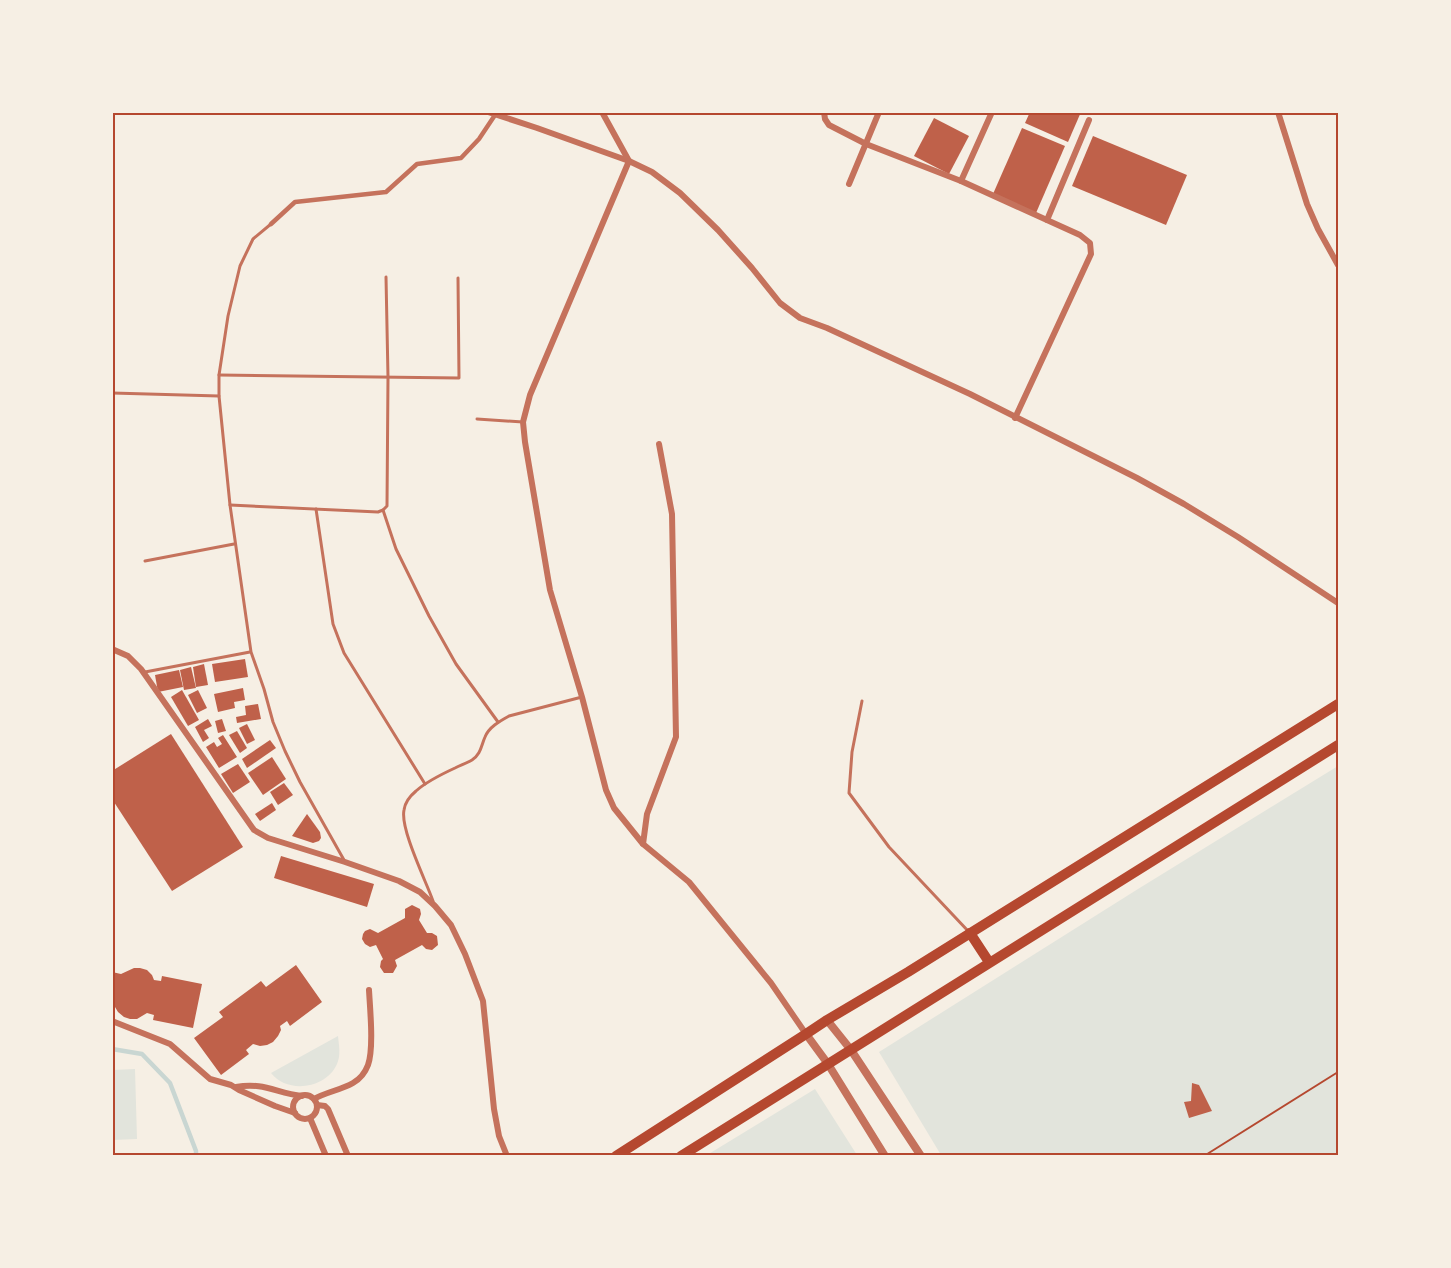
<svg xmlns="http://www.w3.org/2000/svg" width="1451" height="1268" viewBox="0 0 1451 1268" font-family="Raleway,sans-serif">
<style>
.green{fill:#e2e4dc}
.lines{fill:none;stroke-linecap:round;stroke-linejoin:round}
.stream{stroke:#c9d6d2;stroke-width:4.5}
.building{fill:#bf614a}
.path{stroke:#b5482f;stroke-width:2}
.service{stroke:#c5725c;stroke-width:3}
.pedestrian{stroke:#c5725c;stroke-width:4.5}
.minor{stroke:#c5725c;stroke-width:6}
.tertiary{stroke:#c5725c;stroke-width:8}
.primary{stroke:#b5482f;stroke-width:10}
.neatline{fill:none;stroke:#b5482f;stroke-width:2}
</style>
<rect width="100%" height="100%" fill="#f6efe4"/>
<g class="green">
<polygon points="1338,766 1338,1155 941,1155 879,1052 1138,889"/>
<path d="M 338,1036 C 339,1046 341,1055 337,1064 C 326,1089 287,1094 271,1073 Z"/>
<polygon points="135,1069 137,1139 113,1140 113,1070"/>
<polygon points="815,1089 857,1155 707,1155"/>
</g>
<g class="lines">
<polyline class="stream" points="112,1049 142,1054 170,1083 196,1151 196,1156"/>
</g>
<g class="building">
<polygon points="1030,112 1081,112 1068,142 1025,123"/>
<polygon points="934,118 969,136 949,174 914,156"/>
<polygon points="1022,128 1065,146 1036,213 993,194"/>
<polygon points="1093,136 1187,175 1166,225 1072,186"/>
<polygon points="245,659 248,677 215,682 212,664"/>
<polygon points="204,664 208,685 196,687 193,667"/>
<polygon points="191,667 196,688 184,690 180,670"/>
<polygon points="179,670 183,687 158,692 155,675"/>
<polygon points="243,688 245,700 234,702 235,708 218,712 214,694"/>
<polygon points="182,690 199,720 188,726 171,697"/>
<polygon points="198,690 207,708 197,713 188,695"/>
<polygon points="258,704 261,719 237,723 236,717 246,715 245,706"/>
<polygon points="208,719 212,726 204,730 209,738 203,742 195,727"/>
<polygon points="222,719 226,731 218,733 215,721"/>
<polygon points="247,724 255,740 247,744 239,728"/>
<polygon points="237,731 247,748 240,753 229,735"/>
<polygon points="171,734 243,847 172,891 112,799 112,771"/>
<polygon points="223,735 237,757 219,768 206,747 214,742 217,747 222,744 218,738"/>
<polygon points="270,740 276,748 247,768 242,759"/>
<polygon points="272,757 286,779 263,795 248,773"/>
<polygon points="238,764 250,782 233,793 221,774"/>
<polygon points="284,783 293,795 278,805 270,792"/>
<polygon points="272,803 276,810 260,821 255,814"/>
<polygon points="307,814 320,832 321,838 319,841 313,843 292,836"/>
<polygon points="281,856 374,884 367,907 274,878"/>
<polygon points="412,905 420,909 421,914 419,920 427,933 432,933 437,936 438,945 432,950 426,949 422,945 395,960 397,966 393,973 384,973 380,967 381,961 383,959 376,945 370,947 365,944 362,939 363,934 365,931 370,929 378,933 405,918 405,909"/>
<polygon points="296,965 322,1002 290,1026 287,1021 280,1026 281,1030 278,1036 273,1042 267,1045 260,1046 253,1044 246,1050 249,1054 221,1075 194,1038 223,1017 219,1012 261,981 266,987"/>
<polygon points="134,968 140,968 147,970 152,975 154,980 161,981 162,976 202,984 193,1028 153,1020 154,1015 147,1013 137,1019 130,1019 124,1017 118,1012 115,1007 112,1006 112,972 121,974"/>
<polygon points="1192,1083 1199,1085 1212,1111 1189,1118 1184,1102 1191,1101"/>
</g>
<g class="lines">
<polyline class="path" points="1204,1156 1338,1072"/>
<g class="service">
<polyline points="271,224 253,239 240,266 228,316 219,375 219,396 230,505 251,652 264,689 273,722 285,751 300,782 344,860"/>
<polyline points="219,375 459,378 458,278"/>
<polyline points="112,393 219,396"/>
<polyline points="477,419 523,422"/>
<polyline points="230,505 378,512 383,510 387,506 388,377 386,277"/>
<polyline points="316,509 333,624 344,653 425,784"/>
<polyline points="383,510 396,549 429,616 456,664 498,722"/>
<polyline points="145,561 234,544"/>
<polyline points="145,672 250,652"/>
<polyline points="862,701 852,752 849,793 889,847 969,932"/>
<path d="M 433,901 C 426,881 400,829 404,810 C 405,802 410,796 416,791 C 427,781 442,774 455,768 C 461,765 467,763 472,760 C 481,754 481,746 485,737 C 489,727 500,721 509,716 L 582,697"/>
</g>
<polyline class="pedestrian" points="271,224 295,202 386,192 417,164 461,158 479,139 495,115"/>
<g class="minor">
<polyline points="488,112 537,128 629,161 652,172 680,193 718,230 752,268 780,303 800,318 827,328 970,394 1137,478 1184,504 1238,537 1338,603"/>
<polyline points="602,112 629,161 530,395 523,422 525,442 550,590 582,697 606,790 614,808 643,844 689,882 771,983 806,1034"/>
<polyline points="824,112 825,119 829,125 866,144 961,181 1080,235 1090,243 1091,254 1015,418"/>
<polyline points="1278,112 1307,204 1318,229 1338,265"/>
<polyline points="961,181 992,112"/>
<polyline points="849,184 879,112"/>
<polyline points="1047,220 1089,120"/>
<polyline points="112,649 128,656 141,669 254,830 268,838 345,862 399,881 420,892 435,906 451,925 465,954 483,1001 494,1109 499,1136 507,1156"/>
<polyline points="643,844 647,814 676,737 672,514 659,444"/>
<polyline points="112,1021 170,1044 210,1079 231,1085 239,1090 275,1106 295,1113"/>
<path d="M 236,1087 C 264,1082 276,1093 302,1096"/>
<circle cx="305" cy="1107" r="12"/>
<path d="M 314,1099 C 326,1092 341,1090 353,1083 C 360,1079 365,1073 368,1065 C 374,1048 370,1009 369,990"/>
<polyline points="317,1105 325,1106 328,1109 348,1156"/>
<polyline points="310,1118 326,1156"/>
</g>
<g class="tertiary">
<polyline points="827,1020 851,1050 921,1156"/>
<polyline points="806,1034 828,1064 885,1156"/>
</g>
<g class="primary">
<polyline points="970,933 989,962"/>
<polyline points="616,1156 806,1034 827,1020 908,972 1338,704"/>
<polyline points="681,1156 1338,745"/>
</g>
</g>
<rect width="1451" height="1268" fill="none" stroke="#f6efe4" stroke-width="228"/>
<rect x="114" y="114" width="1223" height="1040" class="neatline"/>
</svg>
